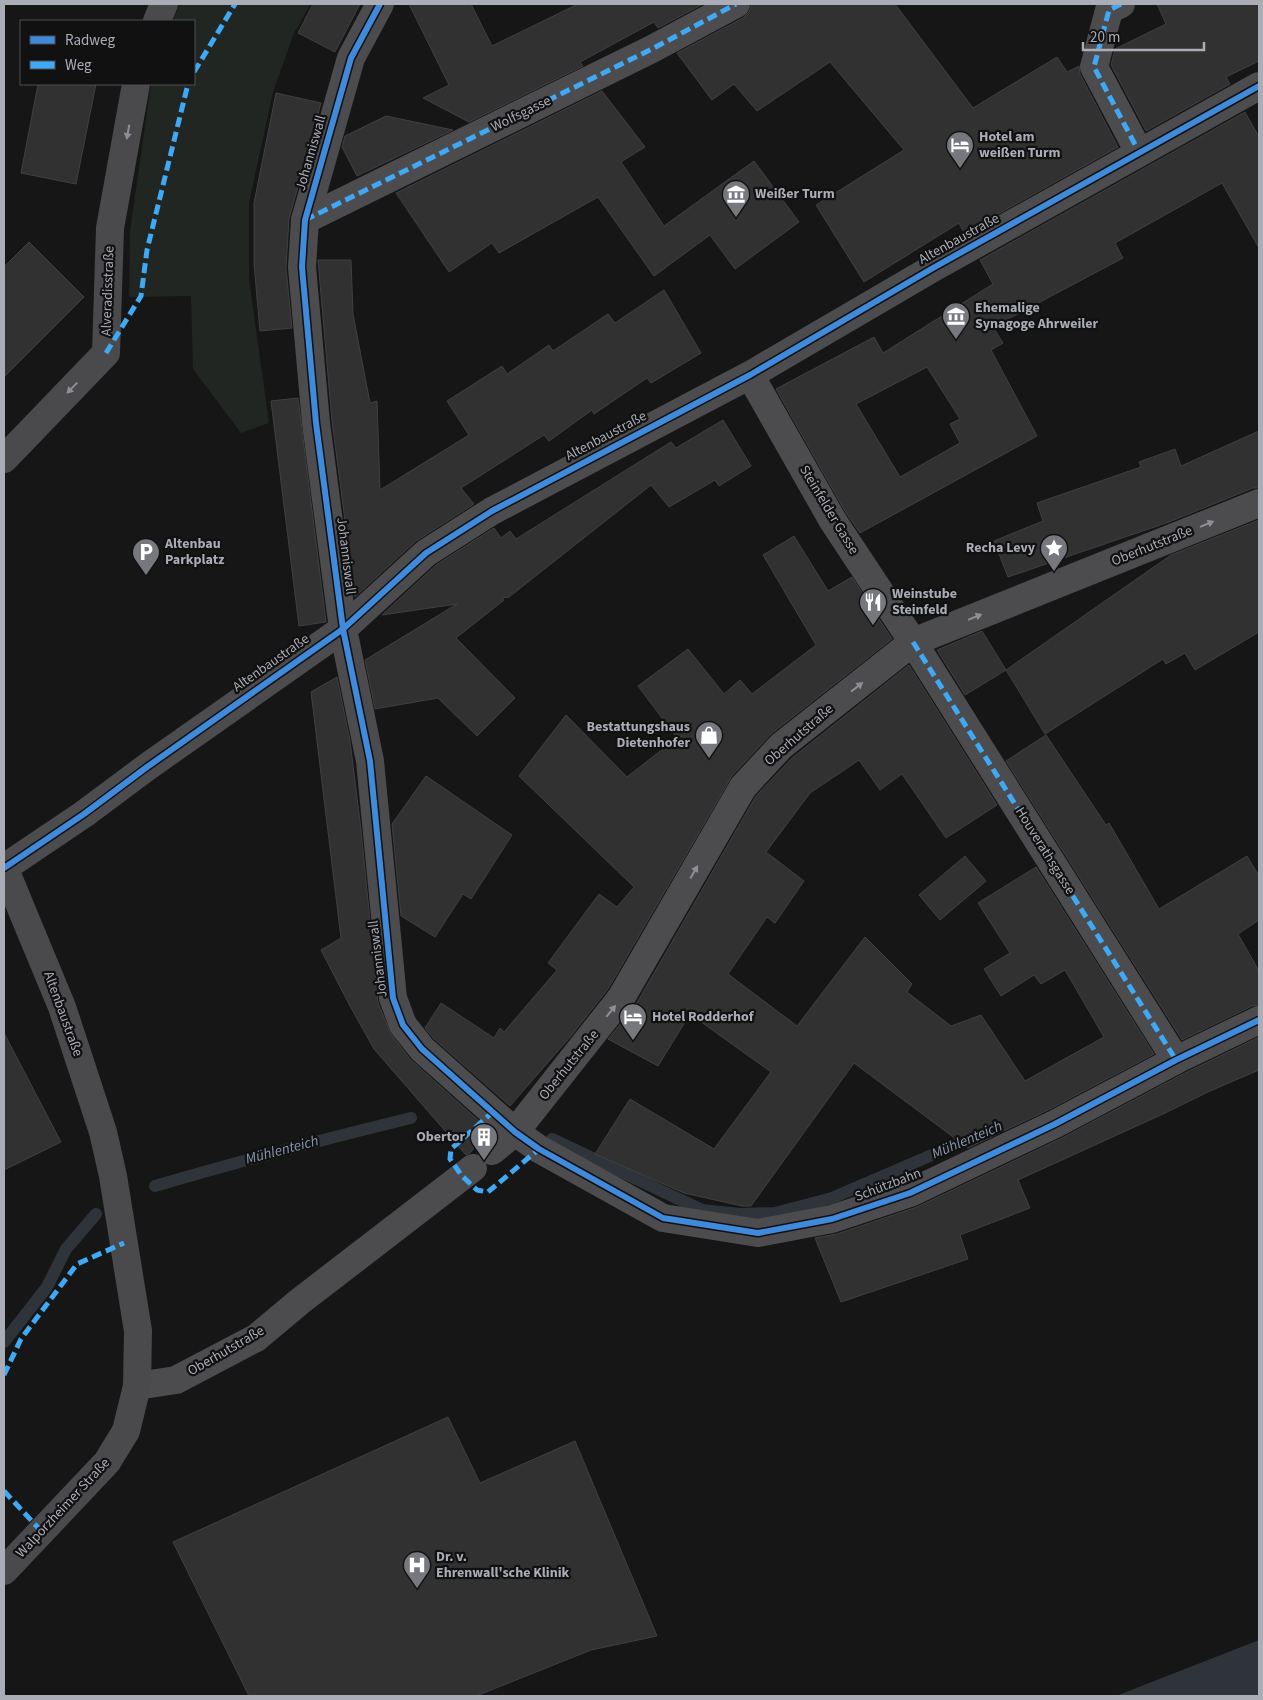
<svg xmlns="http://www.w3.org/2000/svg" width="1263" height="1700" viewBox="0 0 1263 1700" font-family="'Source Sans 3',sans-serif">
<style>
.green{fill:#212622}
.water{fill:#2f343b}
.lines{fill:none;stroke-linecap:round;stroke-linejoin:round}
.stream{stroke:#2f343b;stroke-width:12}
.building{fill:#313132;stroke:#404043;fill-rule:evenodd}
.street{stroke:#4c4c4f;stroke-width:28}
.secondary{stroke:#4a4a4d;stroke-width:28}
.quiet{stroke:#3fa9f5;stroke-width:5;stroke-dasharray:10 5;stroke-linecap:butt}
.cycleway-casing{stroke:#111112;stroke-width:9}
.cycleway{stroke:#408adc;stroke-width:6}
.oneway{fill:#8d8f96}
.oneway2{fill:#8e8f97}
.labels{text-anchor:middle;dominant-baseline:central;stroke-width:4.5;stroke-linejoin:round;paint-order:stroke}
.street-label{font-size:14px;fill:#aaacb6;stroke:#111112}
.poi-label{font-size:14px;font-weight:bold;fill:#aaacb6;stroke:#111112;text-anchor:start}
.water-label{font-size:15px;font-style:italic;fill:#8596ac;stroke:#111112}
</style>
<rect width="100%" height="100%" fill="#161617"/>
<polygon class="green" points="180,4 311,4 294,33 273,92 249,203 249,279 269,423 241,433 193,369 191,296 129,297 130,231 151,84 194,84 194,21 173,21"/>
<polygon class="water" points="1259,1640 1259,1696 1116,1696"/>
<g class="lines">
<g class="stream">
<polyline points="552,1139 702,1210 739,1214 775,1213 832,1198 976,1136"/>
<path d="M 155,1186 C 240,1161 325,1139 411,1118"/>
<polyline points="4,1342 47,1287 66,1249 96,1214"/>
</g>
</g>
<g class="building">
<polygon points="313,4 360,4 335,52 298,33"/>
<polygon points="409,4 471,4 492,46 578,4 703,4 658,28 654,22 580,62 583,66 469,122 423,98 449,85"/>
<polygon points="752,4 895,4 973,108 1057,57 1067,72 1079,66 1080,74 1118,147 964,233 959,223 864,282 816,205 904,150 830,62 757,111 734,84 712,100 677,53 743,18 749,12"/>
<polygon points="1157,4 1259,4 1259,61 1226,77 1230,84 1146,131 1111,65 1115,49 1166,24"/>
<polygon points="38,84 96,84 76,184 21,173"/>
<polygon points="602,91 645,147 621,162 664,226 754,161 799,222 735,269 710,235 654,276 598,197 499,253 492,243 449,272 396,193"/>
<polygon points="276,93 321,103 289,219 286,268 292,328 260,331 254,264 254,203"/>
<path d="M 1245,112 L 1259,137 L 1259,248 L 1222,183 L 1115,243 L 1123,258 L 993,327 L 1003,343 L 991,350 L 1037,436 L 860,533 L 846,513 L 776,389 L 874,337 L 883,353 L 993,284 L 980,260 ZM 927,367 L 960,419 L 950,424 L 960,443 L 900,477 L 856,404 Z"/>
<polygon points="386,116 453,130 357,176 342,147 345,136"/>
<polygon points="29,242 84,297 4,377 4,267"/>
<polygon points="318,260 351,260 353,314 370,403 377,401 380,490 469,435 447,401 502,366 507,374 549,345 553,351 608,314 615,323 664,290 701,353 651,383 647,378 594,414 592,410 549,441 544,435 461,488 474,504 416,541 355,597 332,421"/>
<polygon points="298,398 326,622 299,626 271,401"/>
<polygon points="723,420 751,466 719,486 715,480 669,507 651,485 509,597 502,598 504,600 456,638 515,698 477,736 438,698 375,709 365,660 457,604 382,615 436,565 494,528 501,538 510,531 516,539 671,442 676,448"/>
<polygon points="1259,431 1259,488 1253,488 1169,522 1008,577 994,541 1043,521 1037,503 1141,467 1139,462 1175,449 1181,466"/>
<polygon points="1259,520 1259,632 1195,670 1185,653 1166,664 1163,659 1045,734 1006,670 1171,555"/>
<polygon points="794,536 828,591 852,577 892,639 771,734 732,776 608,989 571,1036 510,1106 433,1038 425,1028 441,1003 494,1038 500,1028 504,1032 557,970 548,963 599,894 617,907 634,887 519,776 566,715 627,777 677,738 638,686 688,649 724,694 740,680 752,694 816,645 763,555"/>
<polygon points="982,631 1006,670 965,695 937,650"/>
<polygon points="909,665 997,805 946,838 902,774 880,790 859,760 810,793 766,852 804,881 775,923 767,917 728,974 797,1026 865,937 912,984 907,992 951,1026 981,1015 1025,1081 1104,1037 1065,970 1041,984 1034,975 1001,996 984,969 1010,953 978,903 1036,867 1154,1054 1048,1110 968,1148 854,1063 751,1206 742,1206 684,1193 595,1154 630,1099 714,1149 771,1072 690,1014 658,1066 608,1039 635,1006 756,796 792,758"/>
<polygon points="337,677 350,741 361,830 378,1003 391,1034 410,1059 489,1130 470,1153 466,1155 374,1049 350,1006 321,950 341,938 311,692"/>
<polygon points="1046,735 1106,825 1109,823 1159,909 1247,856 1259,876 1259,920 1238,934 1259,971 1259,1005 1252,1006 1182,1040 1006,761"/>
<polygon points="426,776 512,835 471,899 463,894 435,937 401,916 392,824"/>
<polygon points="965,856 986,881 940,920 919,895"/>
<polygon points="4,1033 61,1142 4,1170"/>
<polygon points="1259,1037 1259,1070 1210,1091 1163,1114 1018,1180 1030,1208 960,1235 968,1259 841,1302 815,1238 837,1234 917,1207 1062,1138 1183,1074"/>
<polygon points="448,1417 480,1483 575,1441 657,1636 591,1650 476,1696 249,1696 173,1542"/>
</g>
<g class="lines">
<g class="street">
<polyline points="380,4 351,58 305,220 302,267 316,423 343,629 370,761 393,998 403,1025 422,1049 515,1132 539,1149 663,1218 758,1233 832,1219 910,1193 1055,1124 1176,1060 1259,1020"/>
<polyline points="1121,4 1109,10 1094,67 1139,152"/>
<polyline points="305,220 652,49 736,4"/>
<polyline points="750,375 833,521 913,642 1176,1060"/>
<polyline points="4,868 84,814 147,767 343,629 426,553 492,511 750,375 933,268 1259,86"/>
<polyline points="492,1151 515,1132 621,998 743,787 781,746 913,642 1259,503"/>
<polyline points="137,1386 176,1380 256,1338 299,1302 473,1168"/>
</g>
<g class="secondary">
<polyline points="157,21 164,4"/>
<polyline points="4,459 106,353 110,228 136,84"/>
<polyline points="4,867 62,1007 103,1132 113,1176 138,1331 137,1386 126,1431 107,1462 4,1571"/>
</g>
<g class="quiet">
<polyline points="1121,4 1109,10 1094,67 1139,152"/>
<polyline points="194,72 235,4"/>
<polyline points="305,220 652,49 736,4"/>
<polyline points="106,353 141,296 147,250 188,84"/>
<polyline points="913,642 1176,1060"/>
<polyline points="494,1111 451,1149 450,1159 462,1176 477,1190 488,1192 539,1149"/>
<polyline points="4,1375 21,1339 77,1264 124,1243"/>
<polyline points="4,1491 42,1532"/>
</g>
<g class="cycleway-casing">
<g id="cycleway">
<polyline points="380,4 351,58 305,220 302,267 316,423 343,629 370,761 393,998 403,1025 422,1049 515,1132 539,1149 663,1218 758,1233 832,1219 910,1193 1055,1124 1176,1060 1259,1020"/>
<polyline points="4,868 84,814 147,767 343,629 426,553 492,511 750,375 933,268 1259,86"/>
</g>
</g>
<use href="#cycleway" class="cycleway"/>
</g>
<defs><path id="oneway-solid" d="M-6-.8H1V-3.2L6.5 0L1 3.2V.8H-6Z" transform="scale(1.25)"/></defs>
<g class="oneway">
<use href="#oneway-solid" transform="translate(128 132) rotate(100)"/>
<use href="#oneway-solid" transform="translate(72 388) rotate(134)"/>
</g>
<g class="oneway2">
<use href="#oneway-solid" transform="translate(1207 524) rotate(-22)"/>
<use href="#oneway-solid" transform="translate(975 617) rotate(-22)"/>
<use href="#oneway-solid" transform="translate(857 687) rotate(-38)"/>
<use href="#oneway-solid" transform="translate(694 872) rotate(-60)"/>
<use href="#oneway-solid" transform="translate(611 1011) rotate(-51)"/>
</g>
<defs>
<g id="hotel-pin" transform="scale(1.4375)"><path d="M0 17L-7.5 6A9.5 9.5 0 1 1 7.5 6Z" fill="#76787e" stroke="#111112"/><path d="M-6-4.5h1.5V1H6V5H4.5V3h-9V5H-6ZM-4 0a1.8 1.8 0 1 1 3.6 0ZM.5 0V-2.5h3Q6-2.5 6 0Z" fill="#fff"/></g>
<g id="museum-pin" transform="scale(1.4375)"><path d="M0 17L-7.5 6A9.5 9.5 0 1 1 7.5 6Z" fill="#76787e" stroke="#111112"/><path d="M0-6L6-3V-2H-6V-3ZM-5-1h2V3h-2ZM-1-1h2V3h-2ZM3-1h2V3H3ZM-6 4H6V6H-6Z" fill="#fff"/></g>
<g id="sight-pin" transform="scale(1.4375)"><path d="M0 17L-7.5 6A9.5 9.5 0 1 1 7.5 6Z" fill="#76787e" stroke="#111112"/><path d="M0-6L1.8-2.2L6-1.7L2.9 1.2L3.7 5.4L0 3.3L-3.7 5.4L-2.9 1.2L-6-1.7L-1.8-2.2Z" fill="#fff"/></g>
<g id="parking-pin" transform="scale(1.4375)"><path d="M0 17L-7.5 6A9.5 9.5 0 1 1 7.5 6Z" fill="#76787e" stroke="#111112"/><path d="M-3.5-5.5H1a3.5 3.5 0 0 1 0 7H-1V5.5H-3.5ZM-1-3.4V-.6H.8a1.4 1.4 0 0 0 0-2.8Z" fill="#fff"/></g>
<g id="restaurant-pin" transform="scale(1.4375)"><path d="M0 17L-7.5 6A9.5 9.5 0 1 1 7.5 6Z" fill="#76787e" stroke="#111112"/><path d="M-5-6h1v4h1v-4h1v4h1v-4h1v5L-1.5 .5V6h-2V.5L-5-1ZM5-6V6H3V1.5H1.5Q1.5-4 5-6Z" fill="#fff"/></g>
<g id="shop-pin" transform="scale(1.4375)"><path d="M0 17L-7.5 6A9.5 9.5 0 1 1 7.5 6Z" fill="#76787e" stroke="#111112"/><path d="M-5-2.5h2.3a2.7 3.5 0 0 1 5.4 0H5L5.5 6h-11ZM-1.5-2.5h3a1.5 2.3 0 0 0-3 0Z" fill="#fff"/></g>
<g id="building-pin" transform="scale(1.4375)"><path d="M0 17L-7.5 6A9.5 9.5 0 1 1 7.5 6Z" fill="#76787e" stroke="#111112"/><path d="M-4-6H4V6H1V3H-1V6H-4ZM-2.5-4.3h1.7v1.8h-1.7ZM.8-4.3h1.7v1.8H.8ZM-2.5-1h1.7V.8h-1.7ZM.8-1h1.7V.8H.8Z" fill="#fff"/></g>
<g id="hospital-pin" transform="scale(1.4375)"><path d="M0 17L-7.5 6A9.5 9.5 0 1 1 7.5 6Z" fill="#76787e" stroke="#111112"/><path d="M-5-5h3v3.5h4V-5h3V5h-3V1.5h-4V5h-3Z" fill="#fff"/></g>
</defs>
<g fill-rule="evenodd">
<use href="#hotel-pin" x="960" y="145"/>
<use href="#museum-pin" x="736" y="194"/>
<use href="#museum-pin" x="956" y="316"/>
<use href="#sight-pin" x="1054" y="548"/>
<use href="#parking-pin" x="146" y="552"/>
<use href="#restaurant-pin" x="873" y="602"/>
<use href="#shop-pin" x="709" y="735"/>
<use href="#hotel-pin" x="633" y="1017"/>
<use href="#building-pin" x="484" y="1137"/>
<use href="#hospital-pin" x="417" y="1565"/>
</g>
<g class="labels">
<g class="street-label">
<text transform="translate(521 114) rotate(-26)">Wolfsgasse</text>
<text transform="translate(311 153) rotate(-74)">Johanniswall</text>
<text transform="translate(959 239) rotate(-29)">Altenbaustraße</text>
<text transform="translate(108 291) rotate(-88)">Alveradisstraße</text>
<text transform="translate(606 436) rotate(-28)">Altenbaustraße</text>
<text transform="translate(829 510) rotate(59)">Steinfelder Gasse</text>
<text transform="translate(1152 546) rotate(-22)">Oberhutstraße</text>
<text transform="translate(346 556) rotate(83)">Johanniswall</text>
<text transform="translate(271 663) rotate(-35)">Altenbaustraße</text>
<text transform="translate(799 735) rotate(-41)">Oberhutstraße</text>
<text transform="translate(1045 851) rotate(58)">Houverathsgasse</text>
<text transform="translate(378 959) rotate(-97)">Johanniswall</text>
<text transform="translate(63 1014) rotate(70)">Altenbaustraße</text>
<text transform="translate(569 1065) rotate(-51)">Oberhutstraße</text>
<text transform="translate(888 1185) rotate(-21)">Schützbahn</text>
<text transform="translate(226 1351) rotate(-30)">Oberhutstraße</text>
<text transform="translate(63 1508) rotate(-47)">Walporzheimer Straße</text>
</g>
<g class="poi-label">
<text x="979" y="137">Hotel am<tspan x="979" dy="16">weißen Turm</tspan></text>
<text x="755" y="194">Weißer Turm</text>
<text x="975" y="308">Ehemalige<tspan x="975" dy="16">Synagoge Ahrweiler</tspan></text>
<text x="165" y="544">Altenbau<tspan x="165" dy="16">Parkplatz</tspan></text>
<text x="1035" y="548" text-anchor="end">Recha Levy</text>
<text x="892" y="594">Weinstube<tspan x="892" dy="16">Steinfeld</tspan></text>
<text x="690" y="727" text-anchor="end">Bestattungshaus<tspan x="690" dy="16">Dietenhofer</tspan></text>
<text x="652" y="1017">Hotel Rodderhof</text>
<text x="465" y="1137" text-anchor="end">Obertor</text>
<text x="436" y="1557">Dr. v.<tspan x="436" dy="16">Ehrenwall'sche Klinik</tspan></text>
</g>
<g class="water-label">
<text transform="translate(967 1140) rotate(-23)">Mühlenteich</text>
<text transform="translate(282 1150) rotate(-15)">Mühlenteich</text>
</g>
</g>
<rect width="1263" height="1700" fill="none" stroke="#aaacb6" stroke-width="10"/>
<rect x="20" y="20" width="175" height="65" fill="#111112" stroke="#4e4f54"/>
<rect x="30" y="36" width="25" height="8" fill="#408adc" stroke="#4e4f54"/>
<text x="65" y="45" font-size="15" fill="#aaacb6">Radweg</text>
<rect x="30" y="61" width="25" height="8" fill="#3fa9f5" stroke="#4e4f54"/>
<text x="65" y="70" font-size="15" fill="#aaacb6">Weg</text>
<path d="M1083 42v8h121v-8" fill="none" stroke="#aaacb6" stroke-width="2.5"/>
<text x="1090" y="42" font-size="15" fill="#aaacb6" stroke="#111112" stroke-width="4" paint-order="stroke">20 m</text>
</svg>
